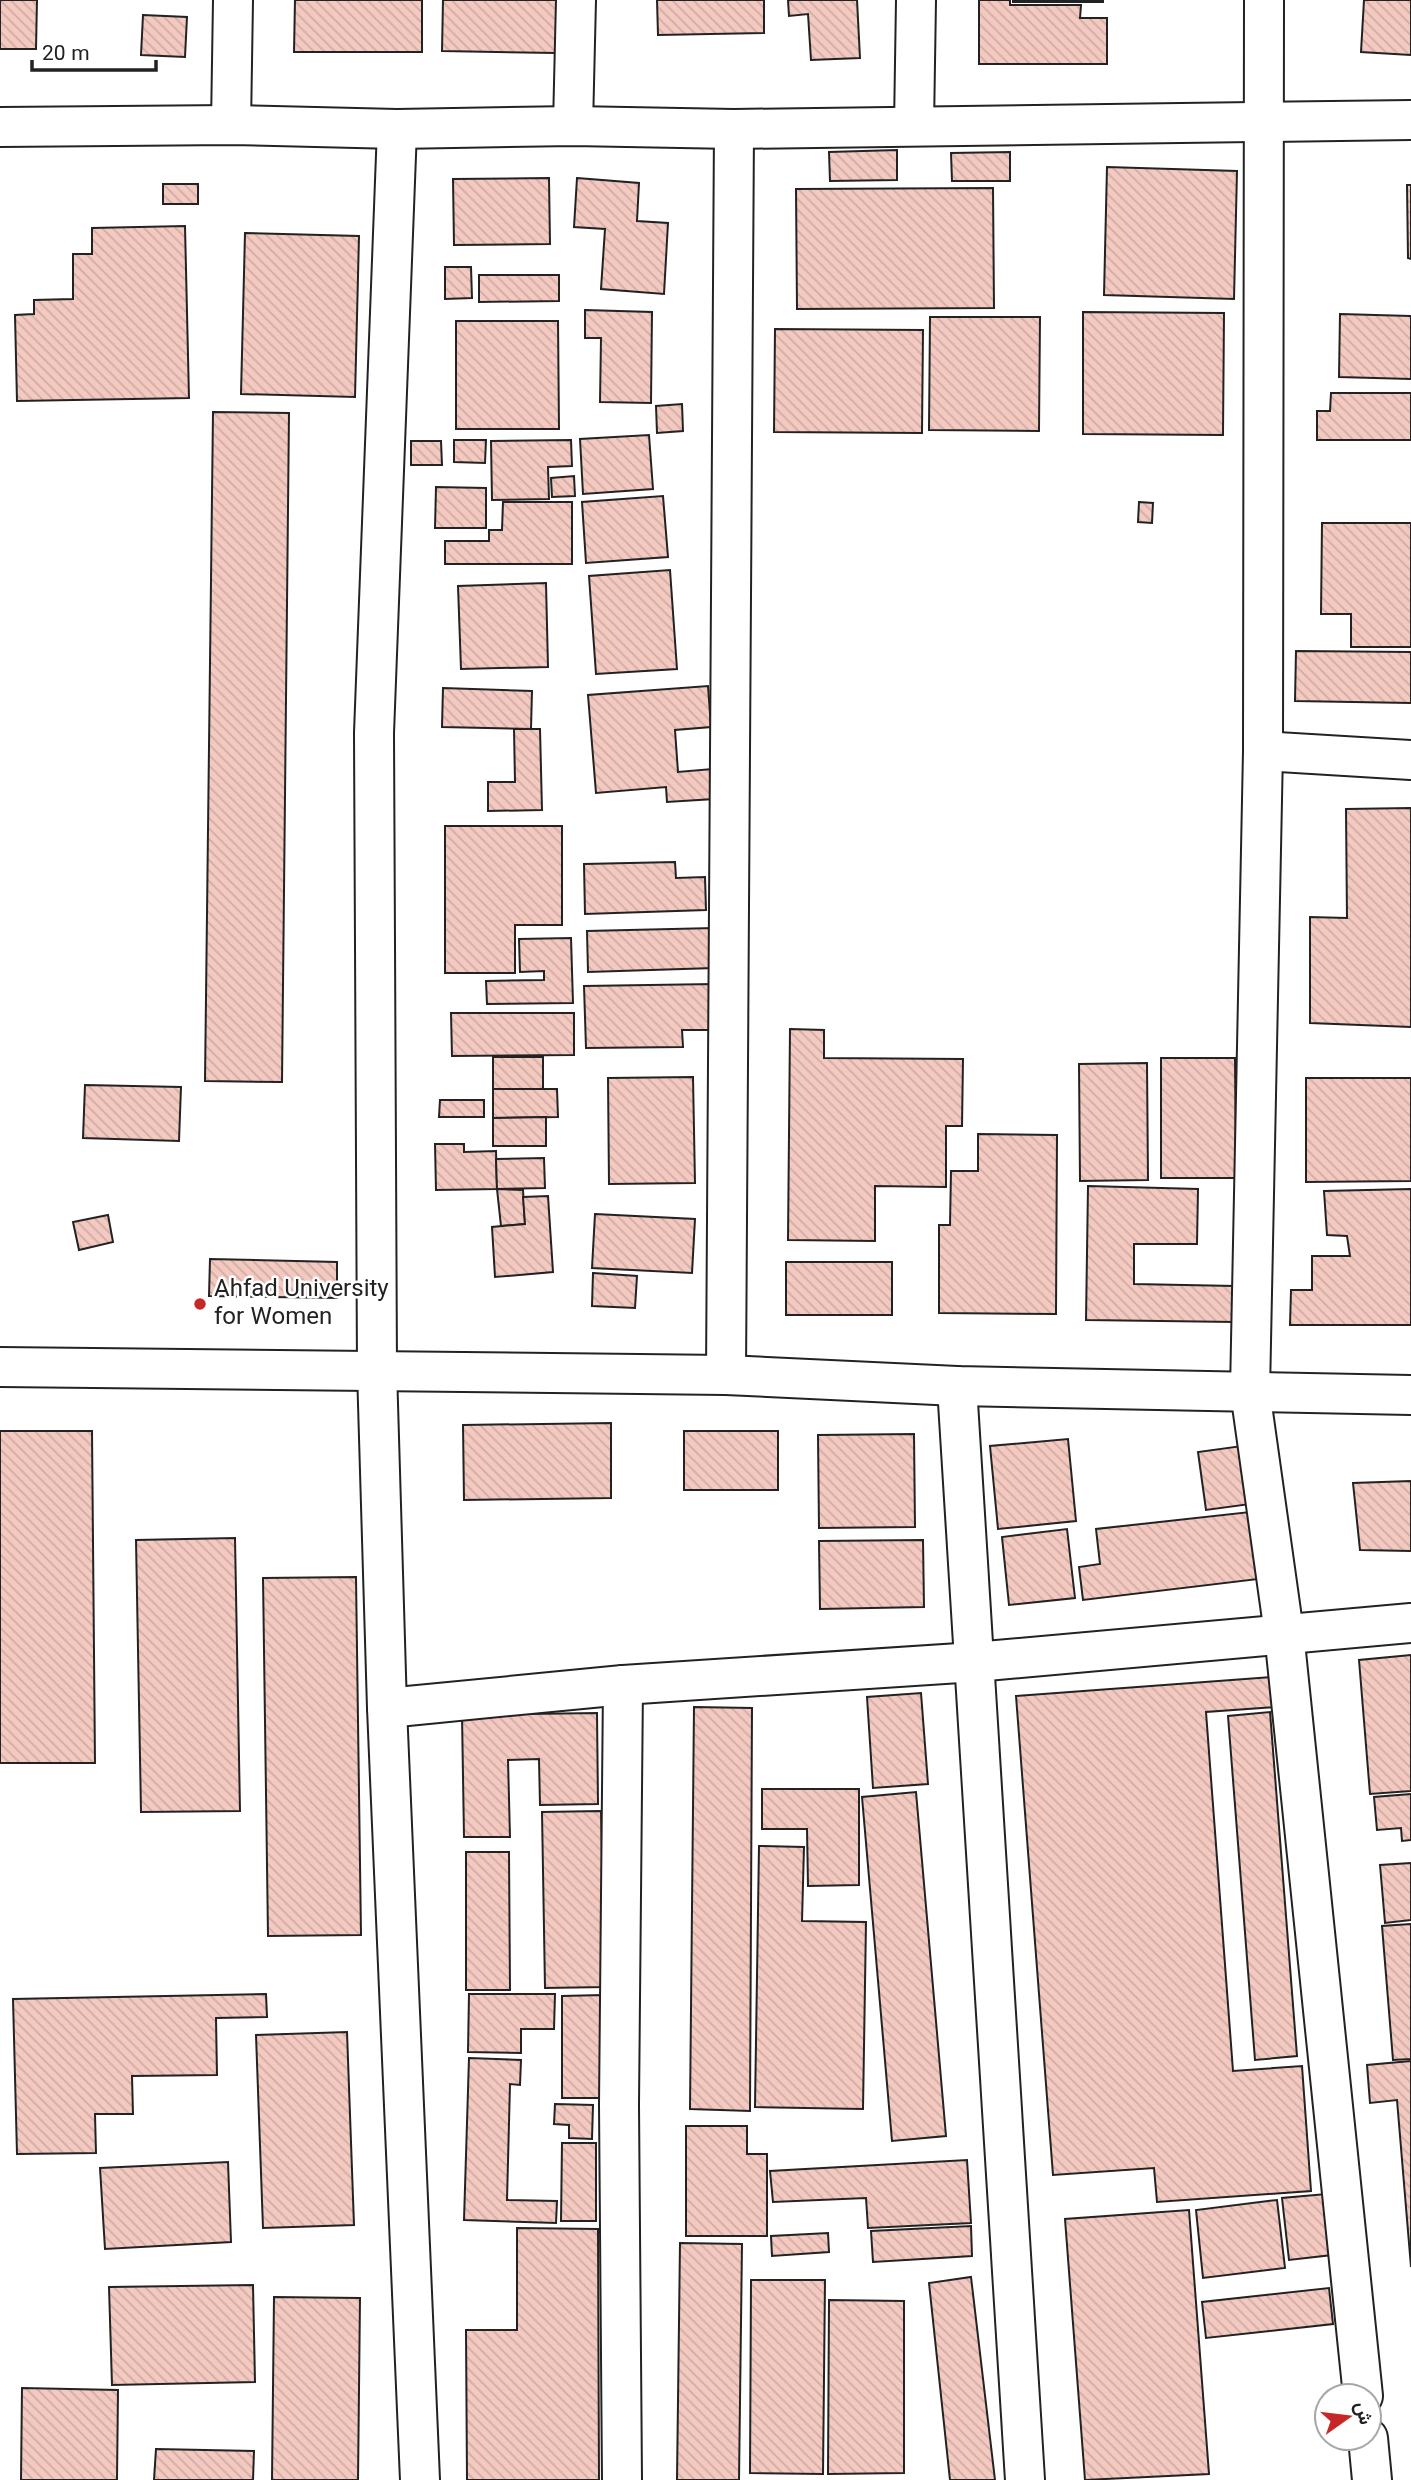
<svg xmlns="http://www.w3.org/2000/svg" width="1411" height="2480" viewBox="0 0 1411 2480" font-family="Georgia,Vazirmatn,serif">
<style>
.building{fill:url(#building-back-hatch);stroke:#222;stroke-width:2}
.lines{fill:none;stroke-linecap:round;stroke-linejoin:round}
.minor-casing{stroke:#222;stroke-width:42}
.minor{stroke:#fff;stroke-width:38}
.poi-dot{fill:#c62828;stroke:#fff;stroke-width:2.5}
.labels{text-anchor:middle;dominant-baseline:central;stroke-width:5;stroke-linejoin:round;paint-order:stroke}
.poi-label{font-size:24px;fill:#222;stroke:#fff;text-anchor:start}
</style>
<defs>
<pattern id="building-back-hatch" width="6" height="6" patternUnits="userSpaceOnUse" patternTransform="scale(1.75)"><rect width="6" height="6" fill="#f3c9c0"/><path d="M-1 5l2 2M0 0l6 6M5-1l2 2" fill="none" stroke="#d0aca5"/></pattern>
</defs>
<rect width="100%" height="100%" fill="#fff"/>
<g class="building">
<polygon points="0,0 37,0 36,49 0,49"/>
<polygon points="295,0 422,0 422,52 294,52"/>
<polygon points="443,0 557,0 556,53 442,51"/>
<polygon points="657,0 764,0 764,33 658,35"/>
<polygon points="788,0 857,0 860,58 811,60 808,14 789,16"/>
<polygon points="979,0 1010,0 1010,5 1081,5 1080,18 1107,18 1107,64 979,64"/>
<rect x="1013" y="0" width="90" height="2"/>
<polygon points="1364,0 1411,0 1411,55 1361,52"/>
<polygon points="143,15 187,17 185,57 141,55"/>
<polygon points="897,150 897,180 830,181 829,152"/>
<polygon points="1010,152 1010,181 952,181 951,153"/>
<polygon points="1107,167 1237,171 1234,299 1104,295"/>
<polygon points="549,178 550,244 454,245 453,179"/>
<polygon points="577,178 639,183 637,221 668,223 664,294 601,289 605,229 574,227"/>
<rect x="163" y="184" width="35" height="20"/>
<polygon points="1407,185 1411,185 1411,259 1408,258"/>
<polygon points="993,188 994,308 797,309 796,189"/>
<polygon points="185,226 189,398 17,401 15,315 34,314 34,300 73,299 73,254 92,254 92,228"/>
<polygon points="245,233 359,236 355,397 241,394"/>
<polygon points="445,267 471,267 472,298 445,299"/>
<polygon points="479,275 559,275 559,301 479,302"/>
<polygon points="585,310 652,312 651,403 600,402 601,338 585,338"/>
<polygon points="1083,312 1224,313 1223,435 1083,434"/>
<polygon points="1340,314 1411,316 1411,379 1339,377"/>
<polygon points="930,317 1040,317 1039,431 929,430"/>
<polygon points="456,321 558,321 559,429 456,429"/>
<polygon points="775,329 923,330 922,433 774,432"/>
<polygon points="1331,393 1411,393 1411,440 1317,440 1317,411 1330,411"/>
<polygon points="682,404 683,431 657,433 656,406"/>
<polygon points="213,412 289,413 282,1082 205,1081"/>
<polygon points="649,435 653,489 583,494 580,439"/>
<polygon points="454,440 486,440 485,463 454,462"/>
<polygon points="571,440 572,466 548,467 549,499 492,500 491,441"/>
<polygon points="411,441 441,441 442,465 411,465"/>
<polygon points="574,476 575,496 552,497 551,478"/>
<polygon points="436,487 486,488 486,528 435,528"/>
<polygon points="663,496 668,557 586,563 582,502"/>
<polygon points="503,502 572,502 572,564 445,564 445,541 489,541 489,530 502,530"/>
<polygon points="1139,502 1153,503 1152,523 1138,522"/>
<polygon points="1322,523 1411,523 1411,647 1351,647 1351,614 1321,614"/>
<polygon points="670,570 677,669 596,674 589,576"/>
<polygon points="546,583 548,667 461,669 458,586"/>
<polygon points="1296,651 1411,652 1411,703 1295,701"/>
<polygon points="708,686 711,727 675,730 678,772 712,769 714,799 667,802 666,787 596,793 588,695"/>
<polygon points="443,688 532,691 531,729 442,727"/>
<polygon points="514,729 540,729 542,810 488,811 488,782 515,782"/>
<polygon points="1411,808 1411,1027 1310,1023 1310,917 1347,918 1346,809"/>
<polygon points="445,826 562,826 562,925 515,925 515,973 445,973"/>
<polygon points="675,862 676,878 705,877 706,910 585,914 584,864"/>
<polygon points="714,928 714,968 588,972 587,931"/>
<polygon points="571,938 573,1003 487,1004 486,981 544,980 544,971 520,972 519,939"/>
<polygon points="714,984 716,1030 682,1030 683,1047 586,1048 584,986"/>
<polygon points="451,1013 574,1013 574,1055 452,1056"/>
<polygon points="790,1029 824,1030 824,1058 963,1059 962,1126 946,1126 946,1187 875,1186 875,1241 788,1240"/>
<rect x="493" y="1057" width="50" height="32"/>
<polygon points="1161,1058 1235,1058 1236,1178 1161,1178"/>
<polygon points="1147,1063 1148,1180 1080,1181 1079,1064"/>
<polygon points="693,1077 695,1183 609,1184 608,1078"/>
<polygon points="1306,1078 1411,1078 1411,1181 1306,1182"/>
<polygon points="85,1085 181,1087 179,1141 83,1138"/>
<polygon points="493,1089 557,1089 558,1117 493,1118"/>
<polygon points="440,1100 484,1100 484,1117 439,1117"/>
<polygon points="546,1117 546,1146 493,1146 493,1118"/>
<polygon points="978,1134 1057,1135 1056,1314 939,1313 939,1225 950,1225 951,1171 978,1171"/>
<polygon points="435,1144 464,1144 464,1152 496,1151 497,1189 436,1190"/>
<polygon points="544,1158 545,1188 497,1189 496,1159"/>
<polygon points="1088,1186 1198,1189 1197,1244 1134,1244 1134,1284 1235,1286 1235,1322 1086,1320"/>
<polygon points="497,1189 523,1190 525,1224 501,1226"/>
<polygon points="1411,1189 1411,1325 1290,1325 1291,1290 1312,1290 1312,1256 1350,1256 1347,1236 1327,1235 1324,1191"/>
<polygon points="548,1196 553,1272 495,1277 492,1227 525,1224 523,1197"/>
<polygon points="595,1214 695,1219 692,1273 592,1268"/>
<polygon points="108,1215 113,1242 79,1250 73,1222"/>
<polygon points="210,1259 337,1262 337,1298 209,1296"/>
<rect x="786" y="1262" width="106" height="53"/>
<polygon points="593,1273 637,1276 635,1308 592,1306"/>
<polygon points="611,1423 611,1498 464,1500 463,1425"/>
<polygon points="0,1431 92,1431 95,1763 0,1763"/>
<rect x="684" y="1431" width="94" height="59"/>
<polygon points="914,1434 915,1527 819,1528 818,1435"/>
<polygon points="1068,1439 1076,1521 998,1529 990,1446"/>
<polygon points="1249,1445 1258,1503 1206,1510 1198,1452"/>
<polygon points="1411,1481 1411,1551 1360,1550 1353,1483"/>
<polygon points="1259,1511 1267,1578 1083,1600 1079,1567 1100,1564 1096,1529"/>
<polygon points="1067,1529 1075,1598 1009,1605 1002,1537"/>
<polygon points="235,1538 240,1811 141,1812 136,1540"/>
<polygon points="923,1540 924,1607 820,1609 819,1541"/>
<polygon points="356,1577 361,1935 268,1936 263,1578"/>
<polygon points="1411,1655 1411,1791 1370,1794 1359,1660"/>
<polygon points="1272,1677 1275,1707 1206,1712 1233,2071 1302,2066 1311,2191 1157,2202 1154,2168 1053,2175 1016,1696"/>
<polygon points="921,1693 928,1784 873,1788 867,1697"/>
<polygon points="694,1707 752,1708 750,2111 690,2109"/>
<polygon points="1270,1712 1297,2056 1255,2060 1228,1716"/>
<polygon points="597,1713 598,1804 540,1805 539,1759 508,1760 510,1837 464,1837 462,1715"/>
<polygon points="762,1789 859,1789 859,1885 808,1886 807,1829 762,1829"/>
<polygon points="916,1792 946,2136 892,2141 862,1797"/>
<polygon points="1411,1794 1411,1840 1402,1841 1401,1828 1377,1830 1374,1797"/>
<polygon points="601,1811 605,1987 545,1988 542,1812"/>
<polygon points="759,1846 804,1847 802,1921 866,1922 863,2109 755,2107"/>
<polygon points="466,1852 509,1852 510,1990 466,1990"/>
<polygon points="1411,1863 1411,1920 1385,1923 1380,1865"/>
<polygon points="1411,1924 1411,2059 1393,2060 1382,1926"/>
<polygon points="266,1994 267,2017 216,2018 217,2075 132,2076 133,2114 95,2114 96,2153 17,2154 13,1999"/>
<polygon points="469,1994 555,1994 554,2029 521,2029 521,2053 468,2052"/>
<polygon points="602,1995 602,2098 562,2098 562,1996"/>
<polygon points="347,2032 354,2225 263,2228 256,2035"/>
<polygon points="469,2058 521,2060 520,2085 510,2084 507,2200 557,2201 556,2223 464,2220"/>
<polygon points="1411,2061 1411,2267 1397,2100 1370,2103 1367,2065"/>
<polygon points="555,2104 593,2105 592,2139 569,2138 569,2125 554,2124"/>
<polygon points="686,2126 747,2126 747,2154 767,2154 767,2236 686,2236"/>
<polygon points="562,2143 596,2143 596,2221 561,2221"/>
<polygon points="967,2160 971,2223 868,2228 866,2198 773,2202 770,2171"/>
<polygon points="228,2162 231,2242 105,2249 100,2168"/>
<polygon points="1326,2194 1332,2255 1289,2260 1282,2198"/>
<polygon points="1277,2200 1285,2268 1203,2278 1196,2210"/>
<polygon points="1189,2210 1209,2474 1085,2480 1065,2219"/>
<polygon points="971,2226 972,2256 873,2262 871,2231"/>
<polygon points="517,2228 598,2229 599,2480 467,2480 466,2330 517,2330"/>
<polygon points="828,2233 829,2252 772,2256 771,2236"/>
<polygon points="680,2243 742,2244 739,2480 677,2480"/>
<polygon points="971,2277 995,2480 950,2480 929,2283"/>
<polygon points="751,2280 825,2280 823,2474 750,2473"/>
<polygon points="253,2285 255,2382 112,2385 109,2287"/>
<polygon points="1329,2288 1333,2324 1206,2338 1202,2302"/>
<polygon points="274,2297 360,2298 358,2480 272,2480"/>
<polygon points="829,2300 904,2301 904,2473 828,2474"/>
<polygon points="22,2388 118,2390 117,2480 21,2480"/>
<polygon points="156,2449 254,2451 253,2480 154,2480"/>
</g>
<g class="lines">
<g class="minor-casing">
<g id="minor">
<polyline points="1264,0 1263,751 1250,1391 1284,1633 1363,2396"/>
<polyline points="231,125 233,0"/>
<polyline points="573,126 576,0"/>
<polyline points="914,126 916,0"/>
<polyline points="0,127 231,125 397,129 573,126 734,129 1411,120"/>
<polyline points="397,129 374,733 377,1370 387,1708 420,2480"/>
<polyline points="1263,751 1411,760"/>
<polyline points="0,1367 726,1375 957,1386 1411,1395"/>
<polyline points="726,1375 734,129"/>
<polyline points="957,1386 1025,2480"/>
<polyline points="387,1708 623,1685 975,1662 1411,1623"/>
<polyline points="1368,2438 1372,2480"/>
<polyline points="622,2480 619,2105 623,1685"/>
</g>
</g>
<use href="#minor" class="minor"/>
</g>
<circle class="poi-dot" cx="200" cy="1304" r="7"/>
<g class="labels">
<g class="poi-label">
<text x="214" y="1290">Ahfad University<tspan x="214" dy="28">for Women</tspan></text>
</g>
</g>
<g transform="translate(1348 2417) rotate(76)"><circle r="33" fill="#ffffff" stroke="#a7a7a7" stroke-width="2"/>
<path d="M0-5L12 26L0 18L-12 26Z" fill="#c62828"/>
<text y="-10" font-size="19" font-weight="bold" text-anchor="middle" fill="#222222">ش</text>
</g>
<path d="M32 60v10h124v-10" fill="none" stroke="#222222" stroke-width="3.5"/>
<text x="42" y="60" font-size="21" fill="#222222" stroke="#ffffff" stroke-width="5" paint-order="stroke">20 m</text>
</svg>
